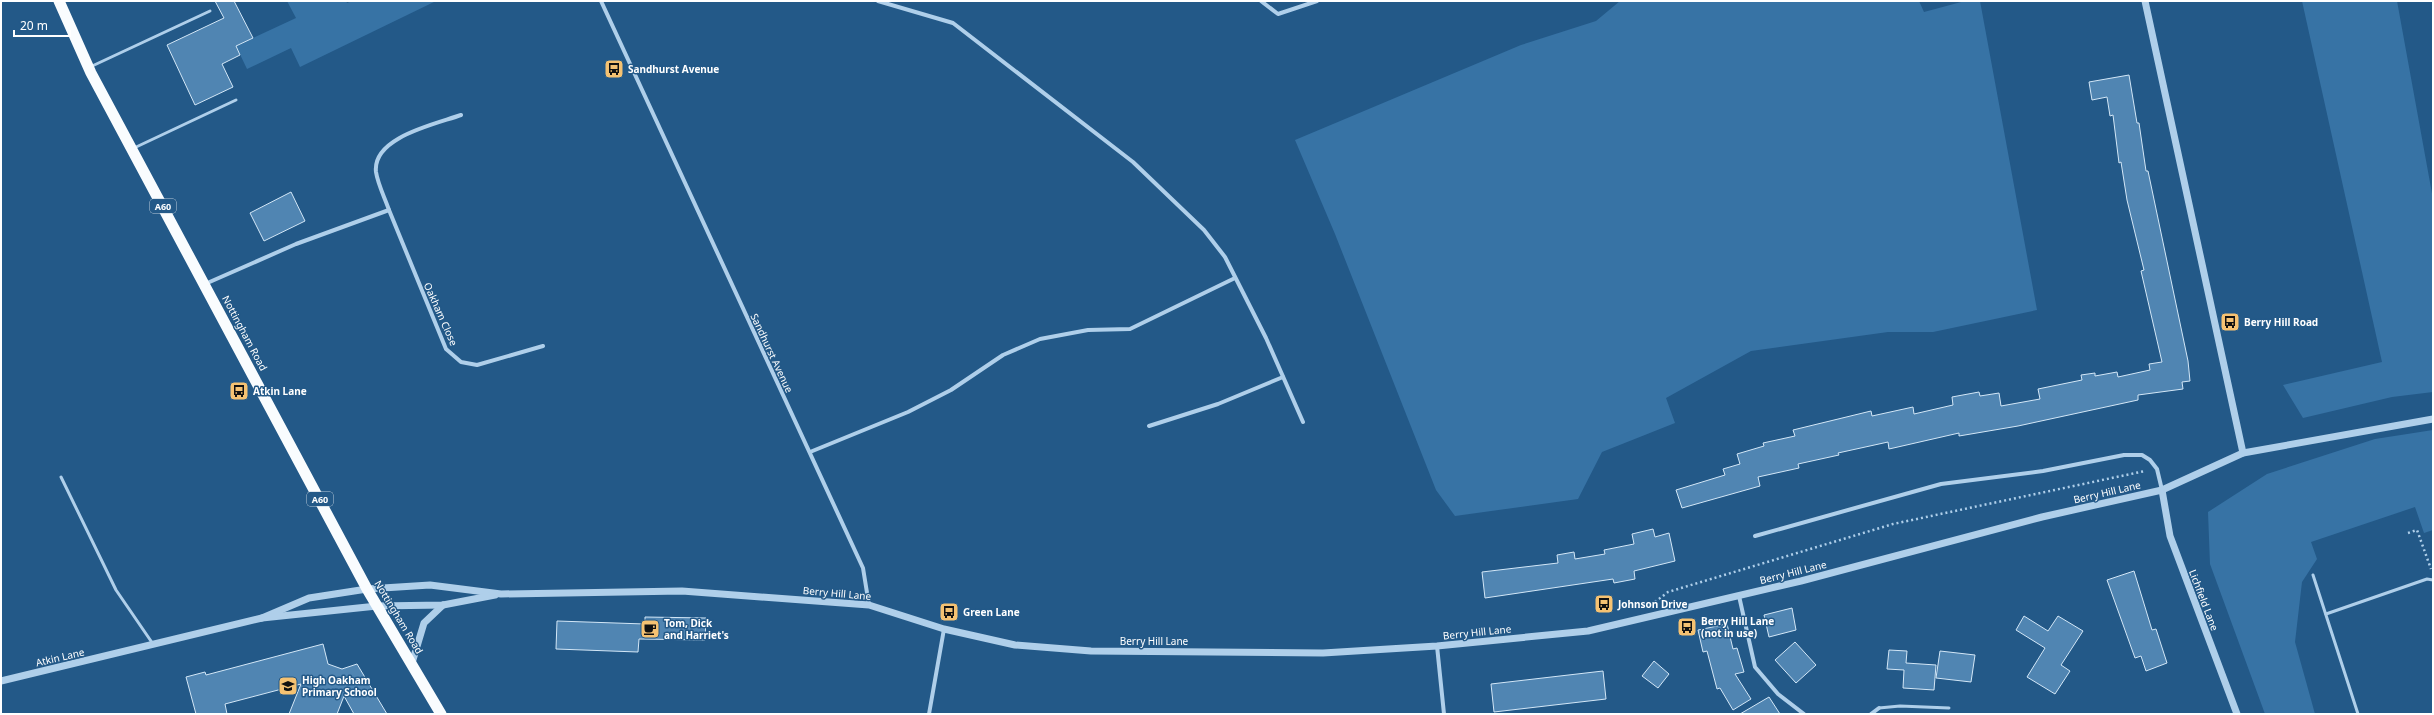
<svg xmlns="http://www.w3.org/2000/svg" width="2434" height="715" viewBox="0 0 2434 715" font-family="'Noto Sans',sans-serif">
<style>
.green{fill:#3773a5}
.building{fill:#5085b2;stroke:#d3e7f7}
.lines{fill:none;stroke-linecap:round;stroke-linejoin:round}
.path{stroke:#afcfea;stroke-width:2.5;stroke-dasharray:2 3;stroke-linecap:butt}
.service{stroke:#afcfea;stroke-width:3}
.minor{stroke:#afcfea;stroke-width:4}
.tertiary{stroke:#afcfea;stroke-width:7}
.trunk{stroke:#f9fcfe;stroke-width:11}
.labels{text-anchor:middle;dominant-baseline:central;stroke-width:3;stroke-linejoin:round;paint-order:stroke}
.shield{fill:#235988;stroke:#bdcddb;stroke-width:1}
.shield-label{font-size:9px;font-weight:bold;fill:#fff}
.poi-label{font-size:10px;font-weight:bold;fill:#fff;stroke:#235988;text-anchor:start}
.street-label{font-size:10px;fill:#fff;stroke:#235988}
</style>
<rect width="100%" height="100%" fill="#235988"/>
<g class="green">
<polygon points="287,1 346,1 347,3 352,1 436,1 300,67 291,48 247,69 236,46 296,18"/>
<polygon points="1620,1 1919,1 1924,12 1965,1 1980,1 2037,310 1933,332 1888,332 1751,351 1666,398 1675,423 1602,452 1578,499 1455,516 1436,490 1335,234 1295,140 1521,45 1596,21"/>
<polygon points="2302,1 2397,1 2433,199 2433,392 2392,397 2303,418 2283,385 2382,362"/>
<polygon points="2433,430 2433,530 2424,533 2415,507 2311,542 2317,559 2302,582 2295,642 2315,714 2265,714 2210,564 2208,512 2267,474 2375,439"/>
</g>
<g class="building">
<polygon points="215,1 234,1 253,38 236,46 240,55 222,64 233,87 195,105 167,45 224,18"/>
<polygon points="2129,75 2137,123 2139,123 2146,171 2148,171 2188,361 2190,381 2182,382 2183,389 2138,395 2138,400 2018,426 1959,436 1959,433 1889,449 1888,442 1838,453 1839,455 1798,464 1799,468 1758,477 1760,486 1682,508 1676,490 1725,475 1723,469 1740,464 1737,454 1764,446 1763,443 1795,436 1793,430 1871,411 1872,416 1913,407 1914,414 1953,405 1952,397 1979,392 1980,396 1999,393 2001,406 2040,399 2038,389 2082,380 2081,375 2095,373 2095,376 2117,372 2118,377 2150,370 2149,364 2162,362 2141,271 2144,270 2127,200 2121,162 2119,163 2113,115 2110,116 2107,97 2092,100 2089,82"/>
<polygon points="291,192 305,221 264,241 250,213"/>
<polygon points="1653,529 1655,537 1669,533 1675,561 1634,571 1635,579 1614,583 1613,579 1485,598 1482,572 1558,563 1557,555 1574,552 1575,559 1605,554 1604,550 1634,544 1632,534"/>
<polygon points="2134,571 2152,630 2156,629 2167,663 2146,671 2141,656 2135,658 2107,580"/>
<polygon points="1792,608 1796,630 1769,637 1764,615"/>
<polygon points="2024,616 2048,631 2058,616 2083,631 2061,665 2070,671 2055,694 2027,677 2045,648 2016,630"/>
<polygon points="645,617 706,618 705,640 639,639 638,652 556,649 557,621 645,624"/>
<polygon points="1727,624 1733,649 1737,648 1744,672 1735,674 1751,699 1733,710 1720,688 1717,689 1707,651 1703,652 1698,630"/>
<polygon points="1795,642 1816,665 1796,683 1775,660"/>
<polygon points="323,644 328,664 342,669 357,664 387,714 354,714 344,696 337,714 289,714 301,684 225,704 227,714 196,714 186,677 205,672 206,675"/>
<polygon points="1889,650 1907,651 1906,663 1936,665 1934,690 1903,688 1904,670 1887,669"/>
<polygon points="1940,651 1975,655 1971,682 1936,678"/>
<polygon points="1654,661 1669,674 1658,688 1642,676"/>
<polygon points="1603,671 1606,699 1494,712 1491,684"/>
<polygon points="1769,697 1780,714 1740,714"/>
</g>
<g class="lines">
<g class="path">
<polyline points="2408,533 2417,530 2431,569"/>
<polyline points="1655,602 1668,592 1893,524 2145,471"/>
</g>
<g class="service">
<polyline points="90,67 210,11"/>
<polyline points="134,148 236,100"/>
<polyline points="61,477 116,590 153,644"/>
<polyline points="2313,575 2358,714"/>
<polyline points="2326,614 2427,579 2433,580"/>
<polyline points="1879,708 1900,706 1949,708"/>
</g>
<g class="minor">
<polyline points="601,1 863,568 869,605"/>
<polyline points="878,1 953,23 1133,162 1204,230 1225,257 1266,338 1303,422"/>
<polyline points="1261,1 1278,14 1317,1"/>
<polyline points="389,210 446,349 461,362 477,365 543,346"/>
<path d="M 205,284 L 296,244 L 389,210 C 385,198 378,185 376,172 C 372,137 436,124 461,115"/>
<polyline points="1149,426 1218,404 1283,377"/>
<polyline points="810,452 908,412 951,390 1003,355 1040,339 1088,330 1130,329 1235,278"/>
<polyline points="1755,536 1941,484 2043,471 2124,455 2142,455 2150,460 2157,469 2162,490"/>
<polyline points="1739,596 1755,667 1778,694 1804,714"/>
<polyline points="1437,646 1444,714"/>
<polyline points="929,714 944,629"/>
<polyline points="1871,714 1879,708"/>
</g>
<g class="tertiary">
<polyline points="2145,1 2243,453"/>
<polyline points="2162,490 2170,536 2237,714"/>
<polyline points="262,618 309,598 367,589 430,585 501,594 682,591 869,605 944,629 1015,645 1091,651 1323,653 1437,646 1588,631 1801,581 2042,517 2162,490 2243,453 2433,419"/>
<polyline points="412,663 424,623 443,605"/>
<polyline points="1,681 262,618 377,606 443,605 495,595"/>
</g>
<polyline class="trunk" points="59,1 91,73 367,589 441,714"/>
</g>
<defs>
<g id="bus-square" transform="scale(1)"><rect x="-9" y="-9" width="18" height="18" rx="4" fill="#f5c272" stroke="#235988"/><path d="M-5-6H5V4H4V6H2V4H-2V6H-4V4H-5ZM-3.5-4V0h7V-4ZM-3.5 1.2v1.5H-2V1.2ZM2 1.2v1.5H3.5V1.2Z" fill="#111"/></g>
<g id="cafe-square" transform="scale(1)"><rect x="-9" y="-9" width="18" height="18" rx="4" fill="#f5c272" stroke="#235988"/><path d="M-5.5-4.5H6V0H3Q3 3.5 0 3.5H-2.5Q-5.5 3.5-5.5 0ZM3-3.2v2h1.7v-2ZM-6 4.5H4V6H-6Z" fill="#111"/></g>
<g id="school-square" transform="scale(1)"><rect x="-9" y="-9" width="18" height="18" rx="4" fill="#f5c272" stroke="#235988"/><path d="M0-5L7-2L0 1L-7-2ZM-4 1L0 2.5L4 1V4Q0 6-4 4Z" fill="#111"/></g>
</defs>
<g fill-rule="evenodd">
<use href="#bus-square" x="614" y="69"/>
<use href="#bus-square" x="2230" y="322"/>
<use href="#bus-square" x="239" y="391"/>
<use href="#bus-square" x="1604" y="604"/>
<use href="#bus-square" x="949" y="612"/>
<use href="#bus-square" x="1687" y="627"/>
<use href="#cafe-square" x="650" y="629"/>
<use href="#school-square" x="288" y="686"/>
</g>
<g class="labels">
<g class="shield">
<rect x="150" y="199" width="26" height="14" rx="3"/>
<rect x="307" y="492" width="26" height="14" rx="3"/>
</g>
<g class="shield-label">
<text x="163" y="206">A60</text>
<text x="320" y="499">A60</text>
</g>
<g class="poi-label">
<text x="628" y="69">Sandhurst Avenue</text>
<text x="2244" y="322">Berry Hill Road</text>
<text x="253" y="391">Atkin Lane</text>
<text x="1618" y="604">Johnson Drive</text>
<text x="963" y="612">Green Lane</text>
<text x="1701" y="621">Berry Hill Lane<tspan x="1701" dy="12">(not in use)</tspan></text>
<text x="664" y="623">Tom, Dick<tspan x="664" dy="12">and Harriet's</tspan></text>
<text x="302" y="680">High Oakham<tspan x="302" dy="12">Primary School</tspan></text>
</g>
<g class="street-label">
<text transform="translate(441 314) rotate(66)">Oakham Close</text>
<text transform="translate(245 333) rotate(62)">Nottingham Road</text>
<text transform="translate(772 353) rotate(65)">Sandhurst Avenue</text>
<text transform="translate(2107 492) rotate(-13)">Berry Hill Lane</text>
<text transform="translate(1793 572) rotate(-14)">Berry Hill Lane</text>
<text transform="translate(837 593) rotate(5)">Berry Hill Lane</text>
<text transform="translate(2204 600) rotate(69)">Lichfield Lane</text>
<text transform="translate(399 617) rotate(59)">Nottingham Road</text>
<text transform="translate(1477 632) rotate(-6)">Berry Hill Lane</text>
<text x="1154" y="641">Berry Hill Lane</text>
<text transform="translate(60 657) rotate(-13)">Atkin Lane</text>
</g>
</g>
<rect width="2434" height="715" fill="none" stroke="#ffffff" stroke-width="4"/>
<path d="M14 30v6h56v-6" fill="none" stroke="#ffffff" stroke-width="2"/>
<text x="20" y="30" font-size="12" fill="#ffffff" stroke="#235988" stroke-width="3" paint-order="stroke">20 m</text>
</svg>
